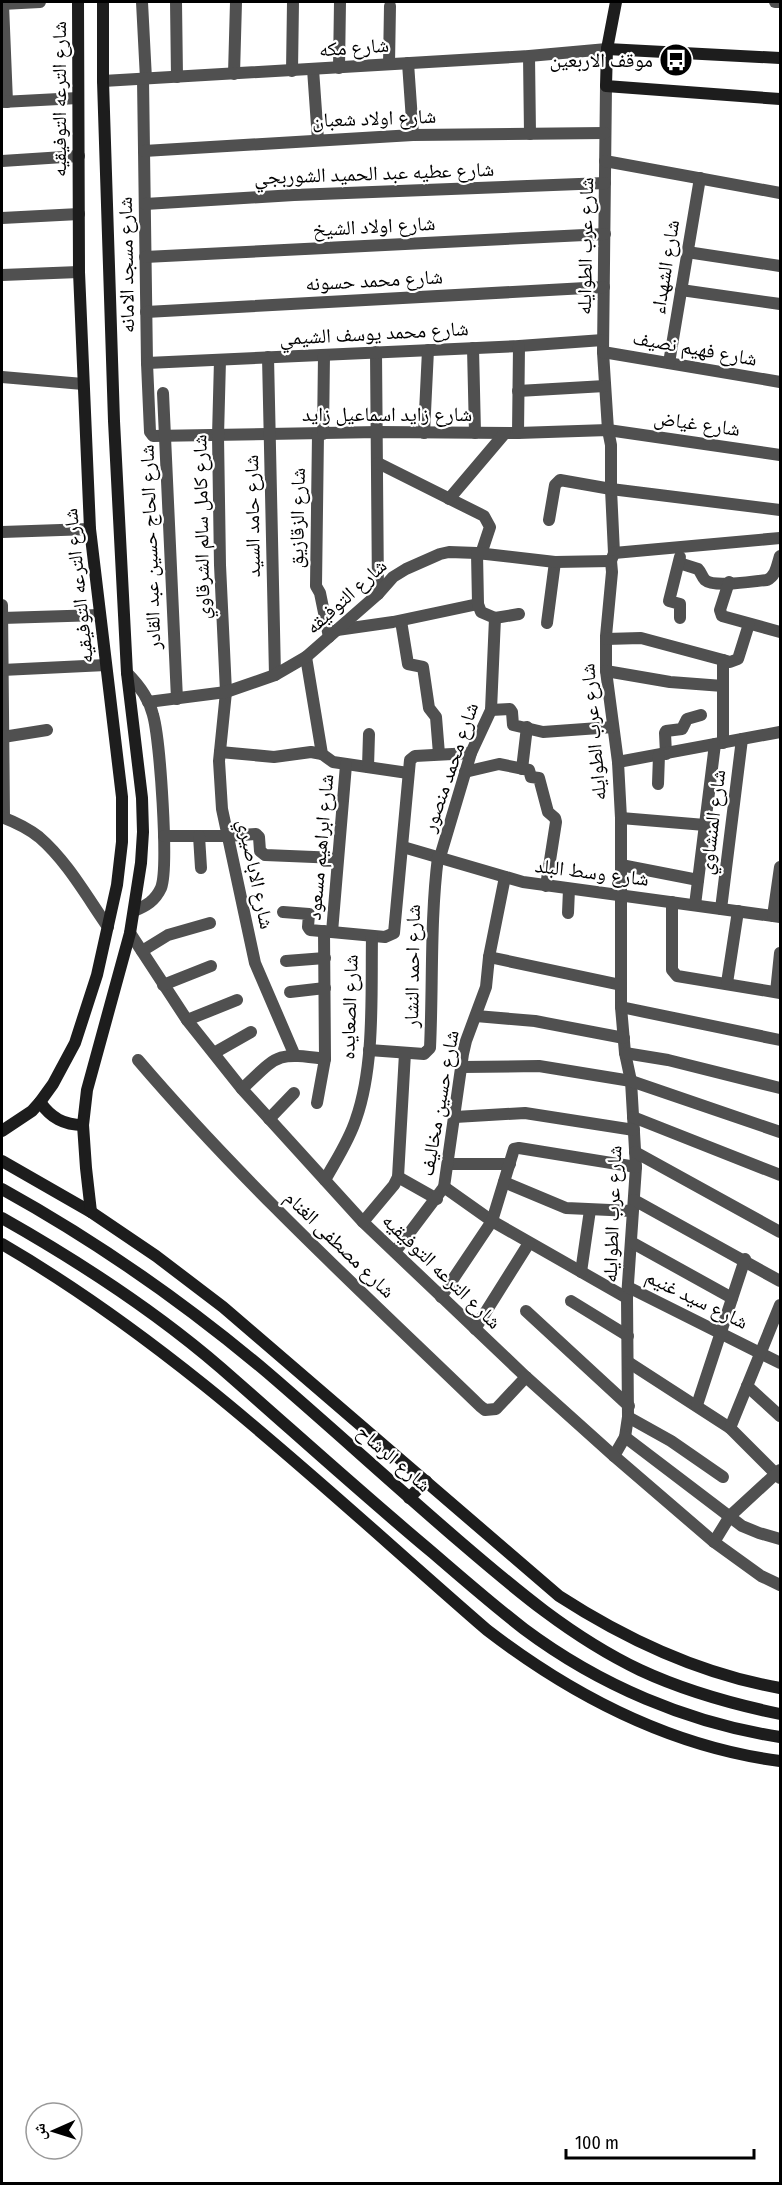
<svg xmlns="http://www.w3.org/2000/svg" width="782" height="2185" viewBox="0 0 782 2185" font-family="'Fira Sans Condensed','Noto Naskh Arabic',sans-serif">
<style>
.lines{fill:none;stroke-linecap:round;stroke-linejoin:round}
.street{stroke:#505050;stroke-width:12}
.secondary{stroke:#1d1d1d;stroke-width:12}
.labels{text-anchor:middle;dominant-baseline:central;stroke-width:4.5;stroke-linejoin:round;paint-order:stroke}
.street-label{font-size:20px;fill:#000;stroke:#fff}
.poi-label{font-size:20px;fill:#000;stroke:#fff;text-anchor:end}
</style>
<rect width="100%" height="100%" fill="#fff"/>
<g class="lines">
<g class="street">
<polyline points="142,2 146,79"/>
<polyline points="176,2 177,77"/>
<polyline points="775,2 780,2"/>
<polyline points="2,4 40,2"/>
<polyline points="3,4 7,102"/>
<polyline points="529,56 530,134"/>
<polyline points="408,63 413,135"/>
<polyline points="389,64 390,6"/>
<polyline points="339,68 340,2"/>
<polyline points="313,69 318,140"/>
<polyline points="292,71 293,2"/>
<polyline points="234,74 236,2"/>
<polyline points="143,79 147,363 150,432 153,436 378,432 518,433 608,430 780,455"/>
<polyline points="103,81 529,56 607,49"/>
<polyline points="606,86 603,352 608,430 611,445 611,489 614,553 611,561 612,572 606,636 606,671 618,762 621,818 621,1007 625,1053 631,1081 636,1167 627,1298 628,1417 625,1437 614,1456"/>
<polyline points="2,102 78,98"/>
<polyline points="144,151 413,135 605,133"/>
<polyline points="2,161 79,156"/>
<polyline points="605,161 780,193"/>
<polyline points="145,204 294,195 605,183"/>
<polyline points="2,218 79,214"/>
<polyline points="687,252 780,266"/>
<polyline points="145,257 605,234"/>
<polyline points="2,275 79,272"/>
<polyline points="681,290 780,304"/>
<polyline points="146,312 604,287"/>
<polyline points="473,348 475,433"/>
<polyline points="376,352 378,594"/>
<polyline points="603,352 780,382"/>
<polyline points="268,357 275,675"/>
<polyline points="220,360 218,436 220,565 226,692 219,761 222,809 255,963 295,1056"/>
<polyline points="147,363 519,346 603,340"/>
<polyline points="669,363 700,178"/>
<polyline points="2,377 83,384"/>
<polyline points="518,391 605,386"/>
<polyline points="163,393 177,699"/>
<polyline points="424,433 428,350"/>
<polyline points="518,433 519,346"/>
<polyline points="318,434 316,586 320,593 329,637"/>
<polyline points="323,434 324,355"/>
<polyline points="378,463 484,516 490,527 481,554"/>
<polyline points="449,499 505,433"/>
<polyline points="549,520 555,485 560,480 611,489 780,510"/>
<polyline points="2,532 90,529"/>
<polyline points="614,553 780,538"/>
<path d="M 679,563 L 698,569 C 701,572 702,577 705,580 C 714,588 754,581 767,580 C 776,576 777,565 780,556"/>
<polyline points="729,582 720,610 722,616 780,632"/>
<polyline points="2,605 4,818"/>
<polyline points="2,618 100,615"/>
<polyline points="495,618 519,614"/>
<polyline points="680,618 680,604 669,601 680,557"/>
<polyline points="401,621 408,664 423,667 429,708 436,717 439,754"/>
<polyline points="547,623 555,562"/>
<polyline points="337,630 393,622 478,604"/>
<polyline points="606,639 641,638 723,660"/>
<polyline points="306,657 322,754 333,762 408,773"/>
<polyline points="2,670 106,665"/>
<polyline points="606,671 670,682 723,686"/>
<path d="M 127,673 C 139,685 149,698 153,715 C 160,739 169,868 161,888 C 155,901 146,906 134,911"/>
<polyline points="148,702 226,692 275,675 306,657 378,594 393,577 406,569 440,554 449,552 477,553 555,562 611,561"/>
<polyline points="491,710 510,709 512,712 513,725 543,732 613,727"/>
<polyline points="3,737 47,730"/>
<polyline points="723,743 723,660 730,662 738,659 749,624"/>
<polyline points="220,752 274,757 311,752 322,754"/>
<polyline points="666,754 665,733 666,731 682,729 687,719 701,715"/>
<polyline points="618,762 780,732"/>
<polyline points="368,767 369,734"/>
<polyline points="522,769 527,727"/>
<polyline points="465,772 499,764 529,770 531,777 539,778 548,812 555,818 556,822 546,886"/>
<polyline points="658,784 659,755"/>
<path d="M 2,817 C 15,822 28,828 39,837 C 67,861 87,897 108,927"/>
<polyline points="621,818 705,825"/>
<polyline points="164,836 227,836 256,834 259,837 260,851 265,855 338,858"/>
<polyline points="199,836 201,868"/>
<polyline points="403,847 523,882 780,917"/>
<polyline points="440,857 471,753 491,710 495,618 481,612 478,604 477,553"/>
<polyline points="621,865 698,880"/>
<polyline points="672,902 672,970 677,976 780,993"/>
<polyline points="695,905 715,744"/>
<polyline points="721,909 742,739"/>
<polyline points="283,912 309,914 308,927 310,930 385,937 394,933 410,760 415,756 471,753"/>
<polyline points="568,913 569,889"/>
<polyline points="773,916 780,867"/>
<polyline points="332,932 346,765"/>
<polyline points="130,933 187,1020 242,1089 363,1222 526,1377 614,1456 714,1542 761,1576 780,1585"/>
<polyline points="142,951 168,935 210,923"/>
<polyline points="489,957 621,985"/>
<polyline points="286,961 325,958"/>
<polyline points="727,983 738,911"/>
<polyline points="163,985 211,966"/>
<polyline points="290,992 325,988"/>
<polyline points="776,992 780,953"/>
<polyline points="621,1007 780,1040"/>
<polyline points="476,1016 535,1021 624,1038"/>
<polyline points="187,1020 237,1000"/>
<path d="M 369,1050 L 424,1054 L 430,1048 C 433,984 430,920 438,857"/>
<polyline points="214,1053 251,1032"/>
<polyline points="625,1053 668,1060 780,1088"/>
<path d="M 138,1060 C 244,1184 364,1294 480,1406 L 485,1410 L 496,1409 L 526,1377"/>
<polyline points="462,1067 539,1066 631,1081 780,1132"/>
<path d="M 242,1089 C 278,1055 275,1052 325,1059"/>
<polyline points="317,1103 325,1059 324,931"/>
<polyline points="455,1117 525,1113 634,1130"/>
<polyline points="633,1117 780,1175"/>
<polyline points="269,1119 294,1093"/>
<polyline points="635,1152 780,1232"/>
<polyline points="448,1164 510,1164"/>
<polyline points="398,1177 437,1199"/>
<path d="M 325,1180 C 336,1160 349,1141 356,1119 C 375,1065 371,993 372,936"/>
<polyline points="504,1182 566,1208 632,1211"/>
<polyline points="444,1187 492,1221 627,1298"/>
<polyline points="634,1200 780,1281"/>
<polyline points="363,1222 394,1185 398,1177 405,1053"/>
<polyline points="631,1242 732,1298"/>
<polyline points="395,1252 444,1187 463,1054 466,1041 486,987 489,957 505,877"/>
<polyline points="581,1272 590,1210"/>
<polyline points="628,1287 780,1363"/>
<polyline points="441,1297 492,1221 514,1149 519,1148 636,1167"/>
<polyline points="571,1301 628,1336"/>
<polyline points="526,1311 629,1406"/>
<polyline points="475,1329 529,1243"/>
<polyline points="628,1362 730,1428 780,1478"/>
<polyline points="747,1386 780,1416"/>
<polyline points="697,1405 745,1259"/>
<polyline points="628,1417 671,1441 723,1477"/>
<polyline points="730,1428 780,1305"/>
<polyline points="625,1437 742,1526 759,1533 780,1539"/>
<polyline points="714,1542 730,1516 780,1470"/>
</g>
<g class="secondary">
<polyline points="616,2 607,49 606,86 780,99"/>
<polyline points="607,49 780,58"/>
<path d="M 40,1102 C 51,1118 64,1125 83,1125"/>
<polyline points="2,1131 32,1111 40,1102 53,1084 75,1043 97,975 117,885 122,842 122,797 90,529 79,272 78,2"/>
<path d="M 2,1161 L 91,1212 L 156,1256 L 223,1307 L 559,1596 C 627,1640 700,1674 780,1688"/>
<path d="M 2,1189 C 96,1241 185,1303 268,1373 C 332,1428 394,1485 458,1540 C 515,1589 571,1637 640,1670 C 685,1691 732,1704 780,1714"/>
<polyline points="91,1212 86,1168 83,1125 87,1090 130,933 141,863 143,832 142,798 127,673 114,421 103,81 103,2"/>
<path d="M 2,1218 C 78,1261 155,1311 221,1368 C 292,1430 361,1493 433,1553 C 463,1579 493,1605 524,1629 C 599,1685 688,1723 780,1737"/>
<path d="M 2,1244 C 181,1348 331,1495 487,1630 C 573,1696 672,1747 780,1761"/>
<polyline points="409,1498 426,1481"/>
</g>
</g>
<defs>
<g id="bus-disc" transform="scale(1.725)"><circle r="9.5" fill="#000" stroke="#fff"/><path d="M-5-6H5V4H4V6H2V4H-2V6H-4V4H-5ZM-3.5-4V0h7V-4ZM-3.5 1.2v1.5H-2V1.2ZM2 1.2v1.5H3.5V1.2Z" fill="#fff"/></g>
</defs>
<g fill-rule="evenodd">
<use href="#bus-disc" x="676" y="60"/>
</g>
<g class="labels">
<g class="street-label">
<text transform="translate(354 47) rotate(-4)">شارع مكه</text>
<text transform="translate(59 99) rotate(-90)">شارع الترعه التوفيقيه</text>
<text transform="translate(374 118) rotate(-2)">شارع اولاد شعبان</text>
<text transform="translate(374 173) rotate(-2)">شارع عطيه عبد الحميد الشوربجي</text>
<text transform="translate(374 226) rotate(-3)">شارع اولاد الشيخ</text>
<text transform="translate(585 246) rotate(-89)">شارع عرب الطوايله</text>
<text transform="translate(126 265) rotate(-91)">شارع مسجد الامانه</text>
<text transform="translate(665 267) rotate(-81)">شارع الشهداء</text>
<text transform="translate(374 280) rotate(-3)">شارع محمد حسونه</text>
<text transform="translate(374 333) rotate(-3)">شارع محمد يوسف الشيمي</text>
<text transform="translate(695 348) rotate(10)">شارع فهيم نصيف</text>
<text x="387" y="414">شارع زايد اسماعيل زايد</text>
<text transform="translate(697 423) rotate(8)">شارع غياض</text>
<text transform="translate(252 516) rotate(-91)">شارع حامد السيد</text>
<text transform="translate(297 518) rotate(-89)">شارع الزقازيق</text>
<text transform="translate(201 527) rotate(-91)">شارع كامل سالم الشرقاوي</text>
<text transform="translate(150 547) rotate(-92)">شارع الحاج حسين عبد القادر</text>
<text transform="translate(78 586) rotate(-96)">شارع الترعه التوفيقيه</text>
<text transform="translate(346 596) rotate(-42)">شارع التوفيقه</text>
<text transform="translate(593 732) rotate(-95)">شارع عرب الطوايله</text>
<text transform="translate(450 767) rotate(-71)">شارع محمد منصور</text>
<text transform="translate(712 822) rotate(-83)">شارع المنشاوي</text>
<text transform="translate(320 847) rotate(-85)">شارع ابراهيم مسعود</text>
<text transform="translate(592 872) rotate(7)">شارع وسط البلد</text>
<text transform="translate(256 874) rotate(78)">شارع الاباصيري</text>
<text transform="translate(412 966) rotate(-89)">شارع احمد النشار</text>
<text transform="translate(349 1007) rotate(-88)">شارع الصعايده</text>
<text transform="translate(439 1103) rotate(-80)">شارع حسين مخاليف</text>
<text transform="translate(612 1214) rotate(-88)">شارع عرب الطوايله</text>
<text transform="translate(340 1244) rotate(44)">شارع مصطفى الغنام</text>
<text transform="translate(442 1271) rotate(44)">شارع الترعه التوفيقيه</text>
<text transform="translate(697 1299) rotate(26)">شارع سيد غنيم</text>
<text transform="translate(394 1458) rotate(41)">شارع الرشاح</text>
</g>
<g class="poi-label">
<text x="653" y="60">موقف الاربعين</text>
</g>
</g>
<rect width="782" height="2185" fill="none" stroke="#000000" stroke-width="6"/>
<g transform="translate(54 2131) rotate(267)"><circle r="28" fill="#ffffff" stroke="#999999" stroke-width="1.5"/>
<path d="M0-4.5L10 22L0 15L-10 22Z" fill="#000000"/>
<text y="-9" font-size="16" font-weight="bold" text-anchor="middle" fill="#000000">ش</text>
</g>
<path d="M566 2149v9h188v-9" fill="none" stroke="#000000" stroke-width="3"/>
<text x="575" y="2149" font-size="18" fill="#000000" stroke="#ffffff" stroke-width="4.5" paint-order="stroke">100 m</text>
</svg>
